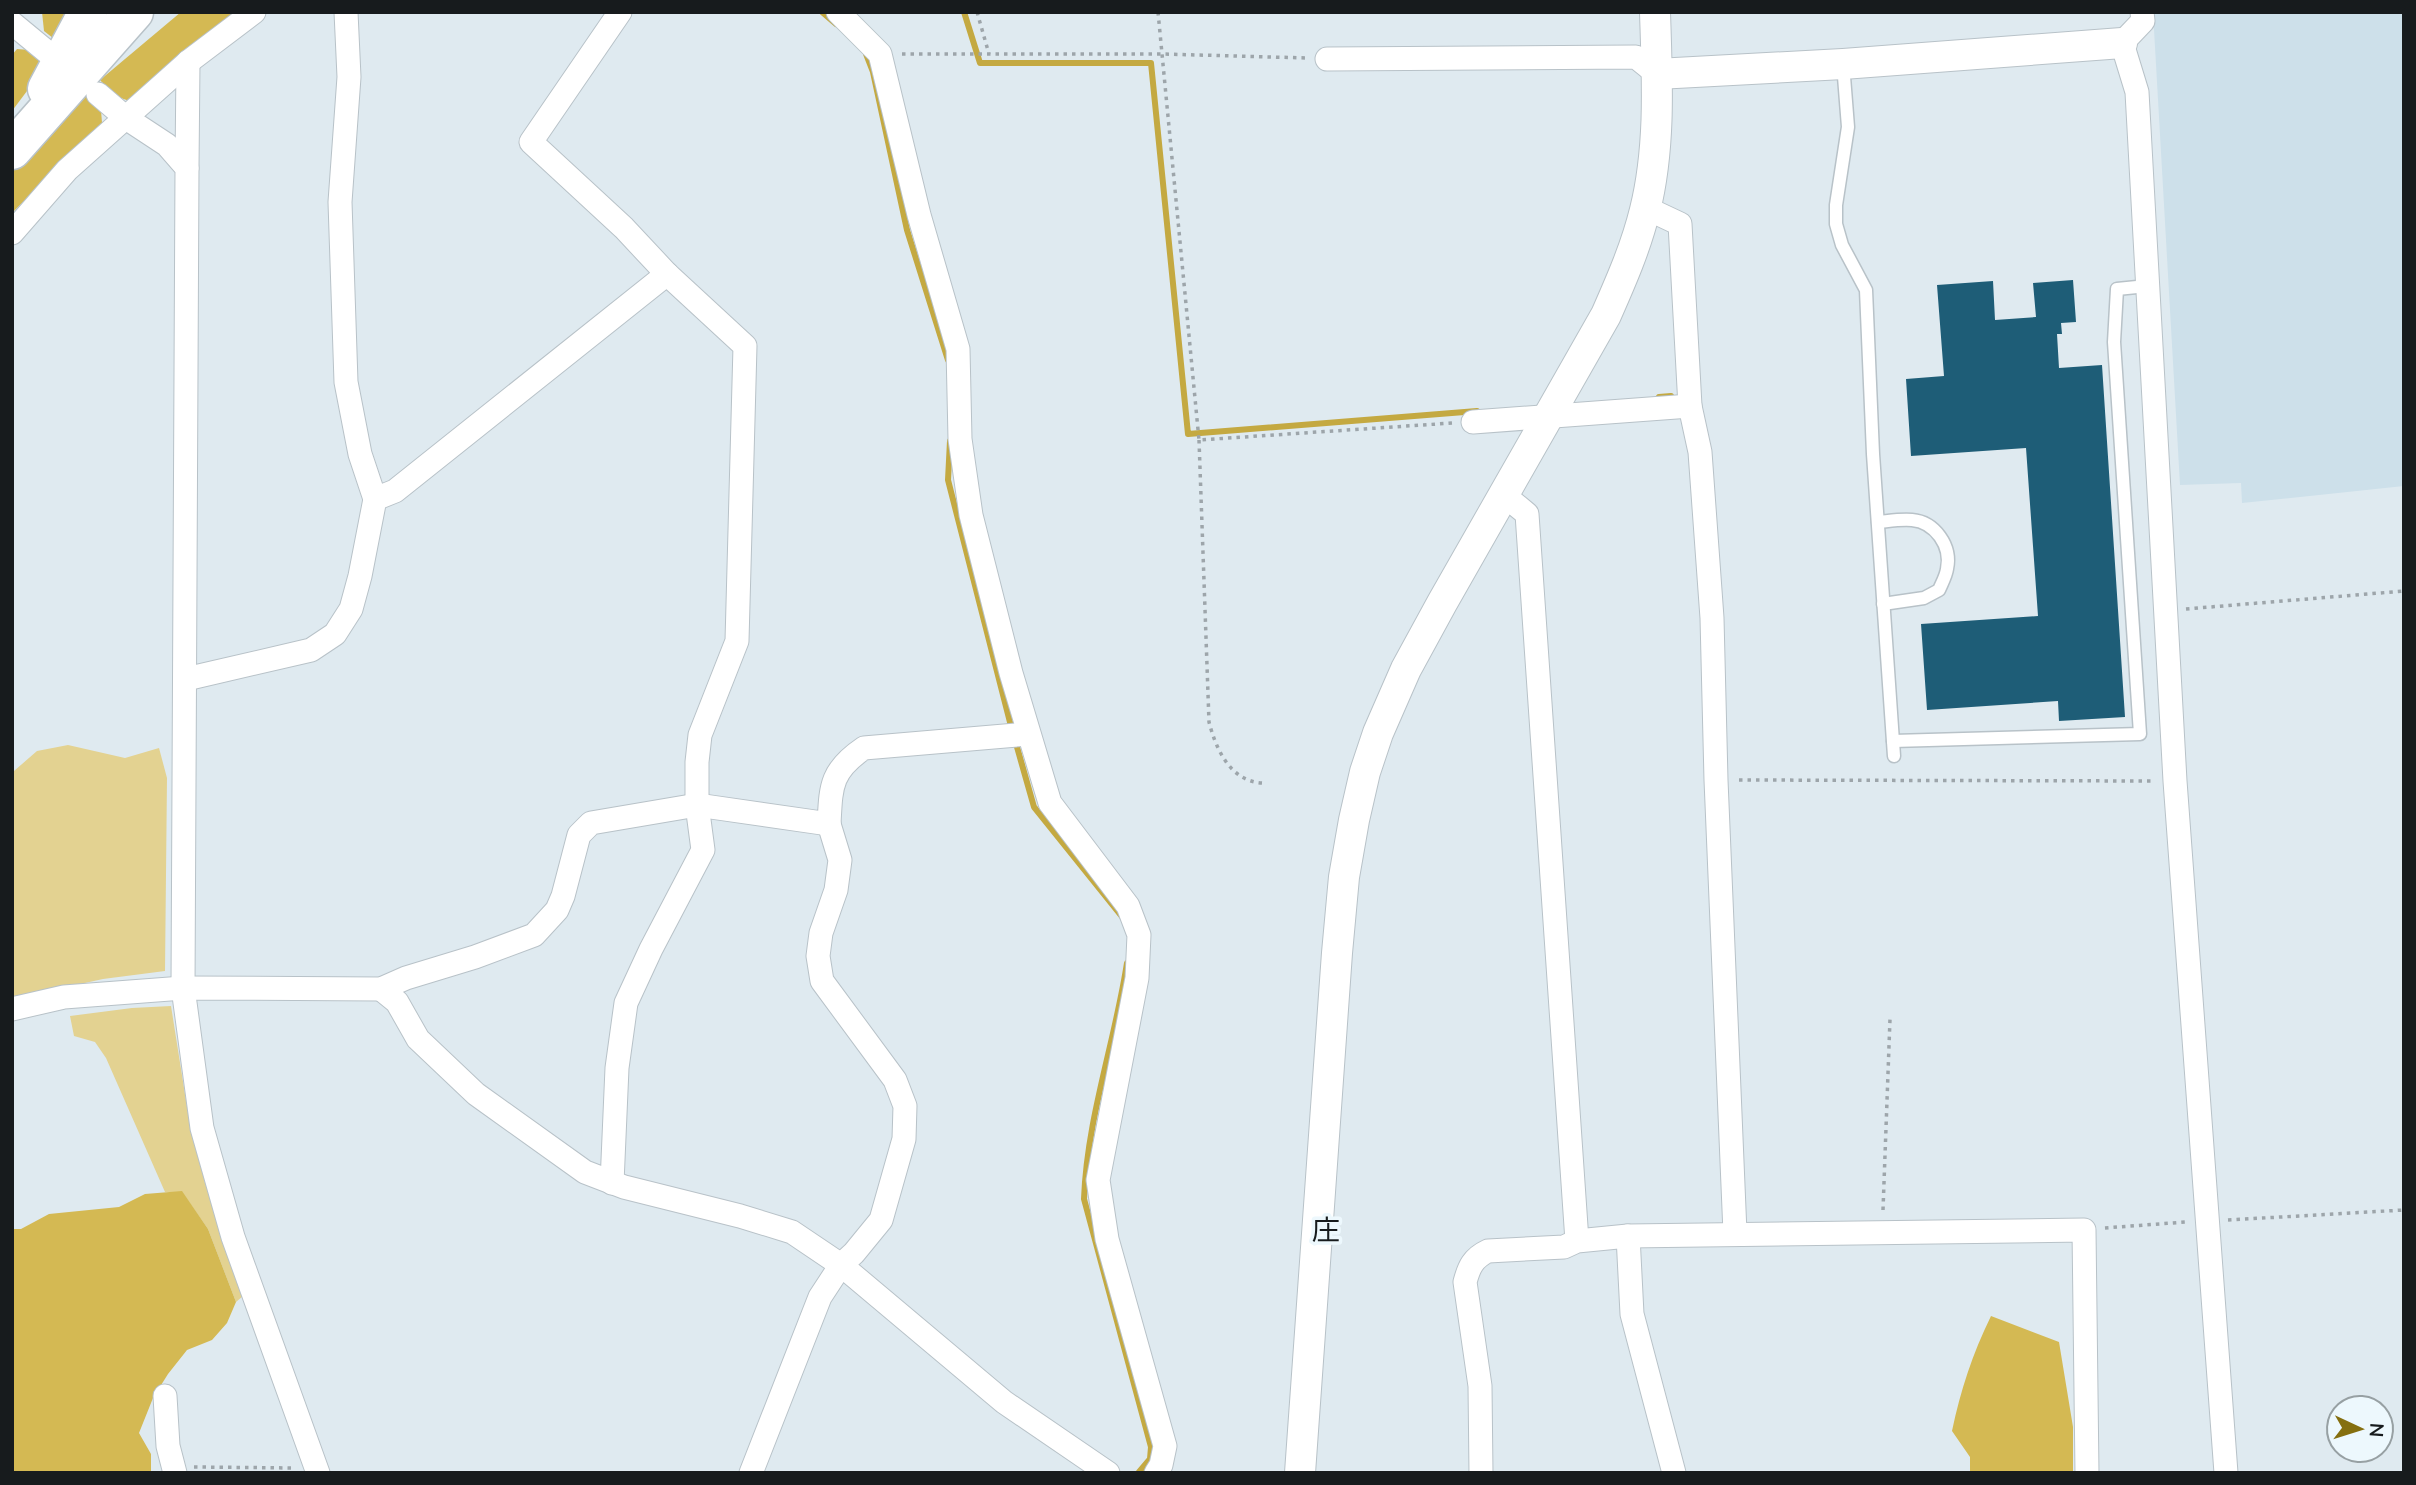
<svg xmlns="http://www.w3.org/2000/svg" width="2416" height="1485" viewBox="0 0 2416 1485" font-family="'Nunito Sans','Noto Sans JP',sans-serif">
<style>
.built{fill:#cde0ea}
.green{fill:#e3d291}
.forest{fill:#d4b953}
.lines{fill:none;stroke-linecap:round;stroke-linejoin:round}
.stream{stroke:#c4a941;stroke-width:6}
.building{fill:#1e5d77}
.service-casing{stroke:#b8c2c8;stroke-width:15}
.minor-casing{stroke:#b8c2c8;stroke-width:25}
.tertiary-casing{stroke:#b8c2c8;stroke-width:32}
.motorway-casing{stroke:#b8c2c8;stroke-width:41}
.path{stroke:#9da5aa;stroke-width:3.5;stroke-dasharray:3.5 5;stroke-linecap:butt}
.service{stroke:#fff;stroke-width:12}
.minor{stroke:#fff;stroke-width:23}
.tertiary{stroke:#fff;stroke-width:30}
.motorway{stroke:#fff;stroke-width:38}
.labels{text-anchor:middle;dominant-baseline:central;stroke-width:7;stroke-linejoin:round;paint-order:stroke}
.quarter-label{font-size:28px;fill:#171b1d;stroke:#edf8fd}
</style>
<rect width="100%" height="100%" fill="#dfeaf0"/>
<polygon class="built" points="2153,12 2404,12 2404,486 2242,503 2241,483 2180,485"/>
<g class="green">
<polygon points="68,745 125,758 159,748 167,778 165,971 103,979 12,999 14,771 37,751"/>
<polygon points="171,1006 188,1113 205,1183 243,1296 236,1302 208,1229 182,1192 165,1192 106,1058 95,1042 74,1036 70,1016 132,1008"/>
</g>
<g class="forest">
<polygon points="42,12 78,12 58,42 44,31"/>
<path d="M 181,12 L 236,12 L 133,101 C 120,101 108,89 100,80 Z"/>
<polygon points="17,49 30,50 45,62 42,71 12,111 12,55"/>
<polygon points="83,94 101,110 102,123 12,213 12,163"/>
<polygon points="182,1191 208,1229 236,1302 227,1323 212,1340 187,1350 168,1374 153,1398 139,1433 151,1454 151,1473 12,1473 12,1229 21,1229 49,1214 119,1207 145,1194"/>
<path d="M 1991,1316 L 2059,1342 L 2073,1427 L 2073,1473 L 1970,1473 L 1970,1457 L 1952,1431 C 1961,1389 1972,1355 1991,1316 Z"/>
</g>
<g class="lines">
<g class="stream">
<polyline points="822,12 836,24"/>
<polyline points="964,12 980,63 1151,63 1188,434 1477,411"/>
<polyline points="866,54 873,72 907,230 948,360"/>
<polyline points="1659,397 1671,396"/>
<polyline points="950,441 948,480 1012,730"/>
<polyline points="1015,740 1034,807 1124,919"/>
<path d="M 1127,963 C 1115,1042 1087,1118 1084,1199 L 1151,1447 L 1150,1459 L 1139,1472"/>
</g>
</g>
<polygon class="building" points="2073,280 2076,322 2061,323 2062,334 2057,334 2059,368 2102,365 2125,717 2059,721 2058,701 1927,710 1921,624 2038,616 2026,448 1911,456 1906,379 1944,376 1937,285 1993,281 1995,320 2036,317 2033,283"/>
<g class="lines">
<g class="service-casing">
<g id="service">
<polyline points="1843,64 1848,127 1836,205 1836,224 1842,245 1866,290 1873,454 1894,756"/>
<path d="M 1878,522 C 1889,521 1901,519 1912,520 C 1935,522 1952,546 1947,569 C 1946,576 1942,583 1939,590 L 1924,598 L 1883,604"/>
<polyline points="1893,741 2140,734 2114,342 2117,289 2147,286"/>
</g>
</g>
<g class="minor-casing">
<g id="minor">
<polyline points="346,12 349,77 340,202 346,382 360,454 375,499"/>
<polyline points="838,12 880,54 919,215 958,349 960,439 971,515 1011,673 1050,803 1128,906 1139,935 1137,978 1098,1180 1107,1239 1165,1446 1161,1465 1156,1473"/>
<polyline points="2142,12 2143,21 2122,43 2137,92 2175,781 2226,1473"/>
<polyline points="12,23 52,56"/>
<polyline points="1327,59 1636,57 1657,74"/>
<polyline points="98,94 126,118 167,145 187,168 183,988 202,1128 233,1237 318,1473"/>
<polyline points="187,168 188,62"/>
<polyline points="1646,208 1680,224 1690,406 1700,452 1712,618 1716,780 1735,1233"/>
<polyline points="12,233 67,170 188,62 254,12"/>
<polyline points="1473,422 1690,406"/>
<polyline points="1504,495 1527,514 1577,1241"/>
<polyline points="186,679 311,650 335,634 351,609 360,576 375,499 395,491 667,274 624,228 531,142 620,12"/>
<polyline points="381,989 397,1002 418,1039 476,1094 585,1172 624,1187 740,1216 792,1232 841,1265 1004,1402 1108,1473"/>
<path d="M 12,1009 L 64,997 L 183,988 L 381,989 L 406,978 L 475,957 L 534,935 L 557,910 L 563,896 L 579,835 L 591,823 L 697,805 L 829,824 C 831,787 830,771 864,748 L 1028,734"/>
<polyline points="612,1183 617,1068 626,1003 651,949 703,850 697,805 697,762 700,735 737,641 745,346 667,274"/>
<polyline points="1628,1236 1632,1314 1674,1473"/>
<polyline points="165,1396 168,1446 175,1473"/>
<polyline points="751,1473 820,1297 841,1265 854,1253 881,1220 904,1139 905,1106 895,1080 822,981 818,956 821,933 836,890 840,860 829,824"/>
<path d="M 1481,1473 L 1480,1386 L 1465,1282 C 1469,1267 1473,1258 1488,1251 L 1564,1247 L 1577,1241 L 1628,1236 L 2084,1230 L 2087,1473"/>
</g>
</g>
<g class="tertiary-casing">
<g id="tertiary">
<polyline points="1657,74 1843,64 2122,43"/>
<path d="M 1300,1473 L 1337,953 L 1344,877 L 1354,820 L 1365,772 L 1378,733 L 1406,669 L 1442,603 L 1606,315 C 1621,281 1636,247 1645,210 C 1661,146 1657,77 1655,12"/>
</g>
</g>
<g class="motorway-casing">
<g id="motorway">
<polyline points="47,89 88,12"/>
<polyline points="12,150 134,12"/>
</g>
</g>
<g class="path">
<polyline points="977,12 989,54"/>
<polyline points="1158,12 1199,440 1452,423"/>
<polyline points="902,54 1161,54 1308,58"/>
<path d="M 1199,440 L 1209,722 C 1216,749 1230,781 1262,783"/>
<polyline points="2186,609 2404,591"/>
<polyline points="1739,780 2155,781"/>
<polyline points="1883,1210 1890,1019"/>
<polyline points="2228,1220 2404,1210"/>
<polyline points="2105,1228 2185,1222"/>
<polyline points="194,1467 295,1468"/>
</g>
<use href="#service" class="service"/>
<use href="#minor" class="minor"/>
<use href="#tertiary" class="tertiary"/>
<use href="#motorway" class="motorway"/>
</g>
<g class="labels">
<g class="quarter-label">
<text x="1326" y="1231">庄</text>
</g>
</g>
<rect width="2416" height="1485" fill="none" stroke="#171b1d" stroke-width="28"/>
<g transform="translate(2360 1429) rotate(94)"><circle r="33" fill="#edf8fd" stroke="#97a0a3" stroke-width="2"/>
<path d="M0-5L12 26L0 18L-12 26Z" fill="#856f0f"/>
<text y="-10" font-size="19" font-weight="bold" text-anchor="middle" fill="#171b1d">N</text>
</g>
</svg>
